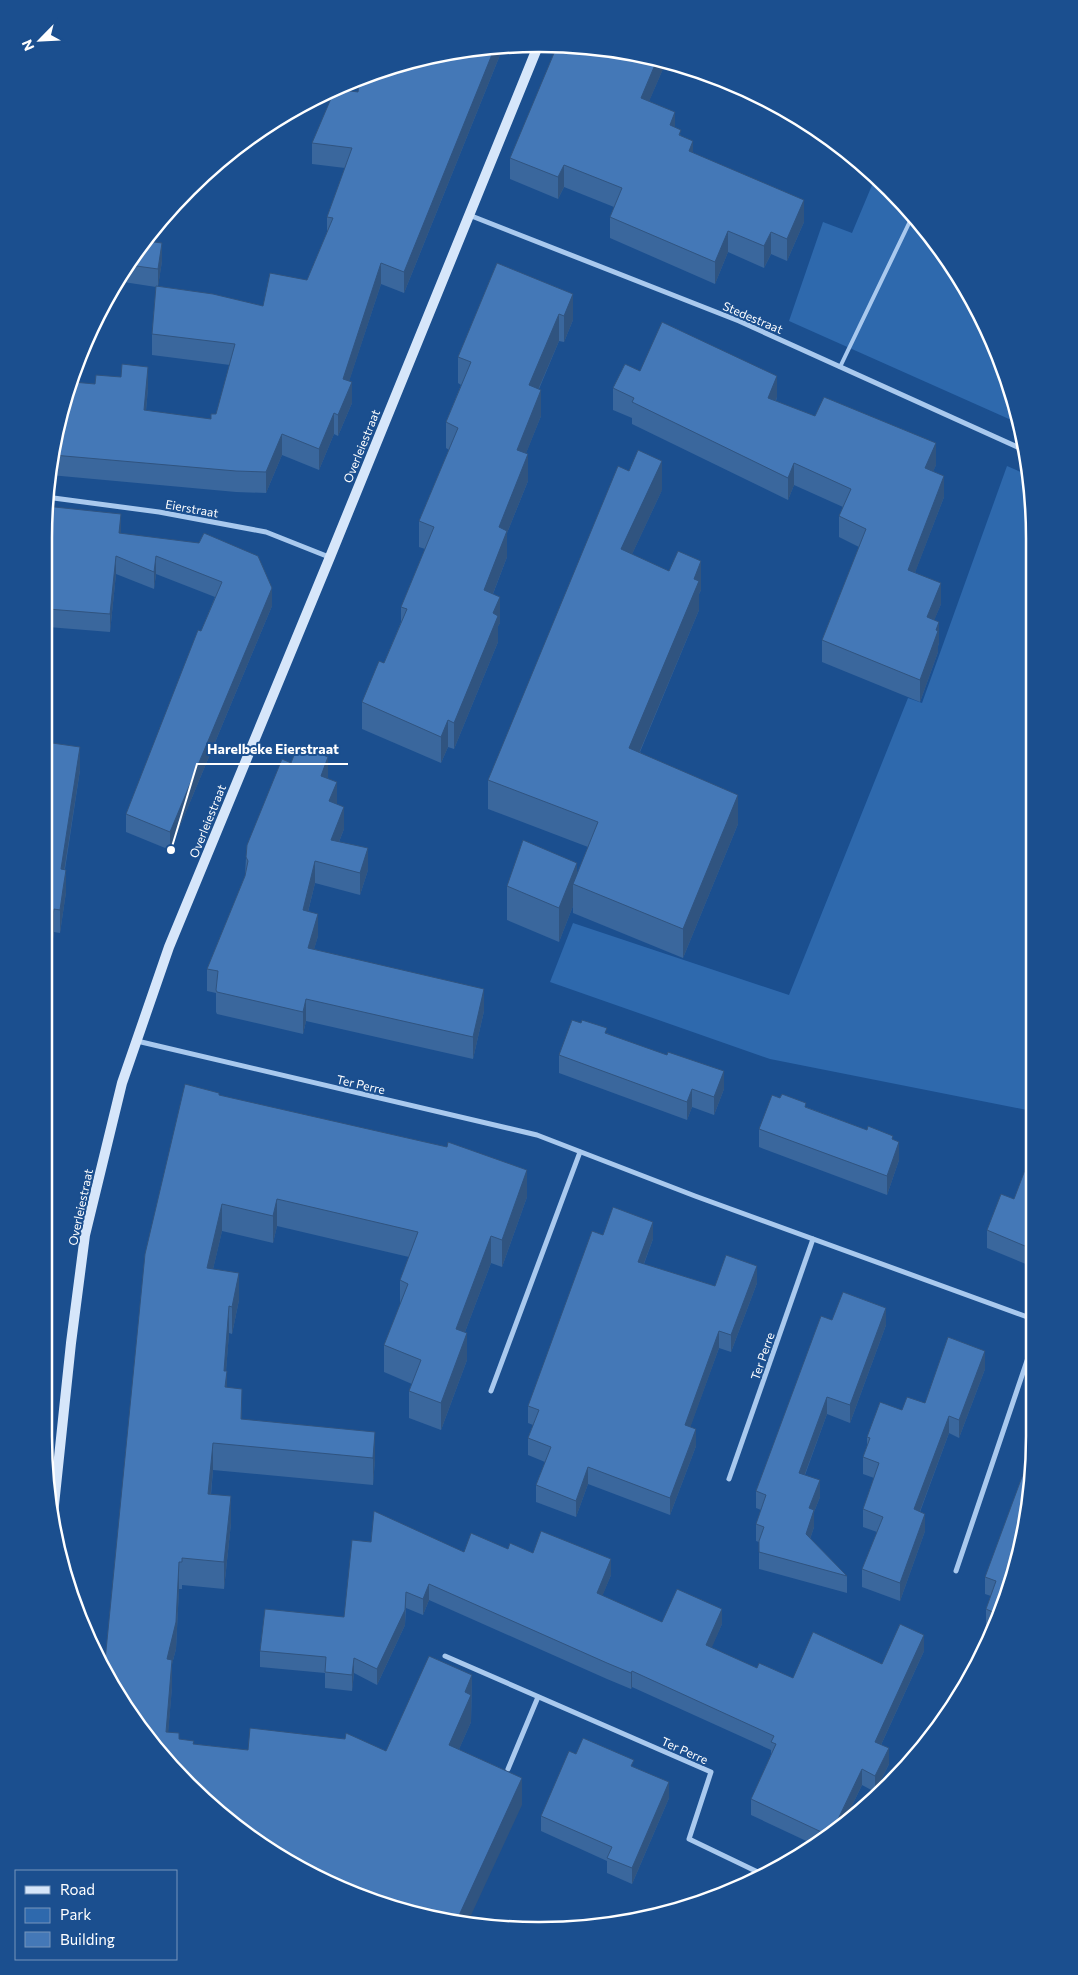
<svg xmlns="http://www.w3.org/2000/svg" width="1078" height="1975" viewBox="0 0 1078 1975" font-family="Commissioner,sans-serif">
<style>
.green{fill:#2e69ad}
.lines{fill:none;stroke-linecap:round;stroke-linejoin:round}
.lane{stroke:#a9c9ee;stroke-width:4}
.street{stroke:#a9c9ee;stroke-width:5}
.secondary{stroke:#d6e6fa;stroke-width:10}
.wall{fill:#3a679d}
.shaded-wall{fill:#305480}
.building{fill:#4478b7;stroke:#305480}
.labels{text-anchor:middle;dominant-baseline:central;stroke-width:4;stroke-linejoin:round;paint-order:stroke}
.street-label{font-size:12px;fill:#fff;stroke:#1b4f8f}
.rim{fill:none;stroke:#fff;stroke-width:2.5}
.leader{fill:none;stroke:#fff;stroke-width:2}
.callout-dot{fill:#fff;stroke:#1b4f8f;stroke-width:2}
.callout-label{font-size:14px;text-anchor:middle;font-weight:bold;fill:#fff;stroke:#1b4f8f;stroke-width:4;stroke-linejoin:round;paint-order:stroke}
</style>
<rect width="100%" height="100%" fill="#1b4f8f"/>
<g class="green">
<polygon points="875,178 889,189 951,264 1008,380 1018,423 789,321 823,222 852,233"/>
<polygon points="1007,466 1030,476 1032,1111 770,1059 550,982 573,923 789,995 908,698 922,703"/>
</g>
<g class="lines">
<polyline class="lane" points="840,367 912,217"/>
<g class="street">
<polyline points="469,215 739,321 1024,450"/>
<polyline points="46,497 159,512 266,532 329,557"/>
<polyline points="137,1041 537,1135 695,1196 1033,1319"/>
<polyline points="491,1391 580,1152"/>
<polyline points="729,1479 813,1239"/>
<polyline points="956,1571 1033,1343"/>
<polyline points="445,1656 711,1772 689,1839 764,1875"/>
<polyline points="508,1769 538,1697"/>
</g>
<polyline class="secondary" points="52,1524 71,1343 85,1235 122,1083 169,947 330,557 538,46"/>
</g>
<g class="wall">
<polygon points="504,45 404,293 381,284 349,381 352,403 338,436 334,434 319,470 282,455 266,493 236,492 50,475 61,411 148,388 146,411 211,419 216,414 230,365 152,355 152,334 156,287 117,281 146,241 162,261 158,286 263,306 307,280 327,232 327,217 345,168 312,164 312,143 358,92 411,61"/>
<polygon points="603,48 666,62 649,101 675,127 693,153 804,222 787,261 771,254 764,268 728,252 715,284 610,238 610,217 614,207 564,187 558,199 510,179 510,158"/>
<polygon points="497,263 573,320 564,342 559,341 539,389 541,416 526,453 528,481 507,533 507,557 493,594 500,623 498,626 498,642 454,749 448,747 441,763 362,729 362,702 384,663 401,622 401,607 425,549 419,547 419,521 449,450 446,448 446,422 461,385 458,383 458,357"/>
<polygon points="640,371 777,397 776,401 936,465 933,471 944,497 915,572 941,604 934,620 939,643 938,646 938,652 920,702 822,662 822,640 859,547 839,537 839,516 843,507 794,485 788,500 632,424 632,418 613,410 613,388"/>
<polygon points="662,490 632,554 701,590 699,594 699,610 640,752 738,824 683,958 573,913 573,906 559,942 507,920 507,886 577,875 588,847 488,809 488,780"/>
<polygon points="45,506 121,533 272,606 170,850 126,832 126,814 215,597 156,574 154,589 116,574 110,632 48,627 48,625 45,625"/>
<polygon points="80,770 65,869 66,892 60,933 54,932 49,966 44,965 44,789"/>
<polygon points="328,778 344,829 339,842 368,870 360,895 315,883 308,912 318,936 314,949 484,1011 473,1059 306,1021 303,1034 217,1014 216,1012 216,993 207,991 207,969 245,876 246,857"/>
<polygon points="607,1033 724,1089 714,1115 692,1107 687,1120 559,1073 559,1055"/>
<polygon points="219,1095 527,1197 502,1267 491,1263 465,1332 467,1360 441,1430 409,1418 409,1391 412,1384 384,1372 384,1345 400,1305 400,1280 409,1257 277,1226 273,1243 222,1231 213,1269 239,1300 232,1334 229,1333 226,1371 227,1387 242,1420 375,1459 373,1485 213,1470 211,1495 231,1523 224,1589 182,1585 182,1589 179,1589 176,1649 172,1664 172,1687 168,1732 179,1739 194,1744 248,1750 386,1751 472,1675 471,1722 459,1749 522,1805 146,1738"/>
<polygon points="806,1107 893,1140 899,1160 887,1195 759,1147 759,1129"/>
<polygon points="1032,1163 1033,1267 987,1248 987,1230 1014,1199"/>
<polygon points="603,1235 653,1239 644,1264 715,1286 757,1283 731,1352 719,1348 690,1427 696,1446 670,1515 588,1484 576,1517 536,1502 536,1485 545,1462 528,1455 528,1438 533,1425 528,1423 528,1406"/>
<polygon points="832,1320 886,1325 850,1423 827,1414 805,1475 820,1497 814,1512 814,1527 810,1539 847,1576 847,1593 759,1569 759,1542 756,1541 756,1524 761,1510 756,1508 756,1491"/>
<polygon points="985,1369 959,1438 949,1433 920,1512 925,1531 900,1601 862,1587 862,1569 877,1532 863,1527 863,1509 874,1478 863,1474 863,1457 867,1446 867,1437 902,1410 925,1403"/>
<polygon points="508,1549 533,1553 611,1575 602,1596 662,1622 722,1624 711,1648 757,1668 793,1678 882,1664 924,1651 881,1745 889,1764 875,1792 862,1785 842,1826 817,1846 751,1815 751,1799 771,1755 771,1750 632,1687 631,1689 607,1679 429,1600 423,1615 406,1608 405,1625 377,1685 354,1673 352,1691 325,1688 325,1673 260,1667 260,1651 344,1617 464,1552"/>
<polygon points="1017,1564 991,1628 986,1626 986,1609 991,1596 985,1594 985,1577"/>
<polygon points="576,1754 634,1767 669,1798 632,1884 607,1873 607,1861 541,1831 541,1816"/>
</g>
<g class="shaded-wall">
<polygon points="504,45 404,293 404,272 495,47"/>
<polygon points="657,60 666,62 641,120 641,98"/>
<polygon points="675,112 675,134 670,125"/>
<polygon points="693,141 693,163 689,151"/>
<polygon points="564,165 564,187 558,199 558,177"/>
<polygon points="804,200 804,222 787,261 787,239"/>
<polygon points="728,231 728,252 715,284 715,262"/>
<polygon points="771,232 771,254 764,268 764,246"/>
<polygon points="162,243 162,261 158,287 158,269"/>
<polygon points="381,263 381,284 343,400 343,379"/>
<polygon points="573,294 573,320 564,342 564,316"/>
<polygon points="559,314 559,341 529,411 529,385"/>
<polygon points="148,367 148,388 144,432 144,410"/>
<polygon points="777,376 777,397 768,419 768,398"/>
<polygon points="352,382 352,403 338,436 338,415"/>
<polygon points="541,390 541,416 517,476 517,450"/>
<polygon points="334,413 334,434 319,470 319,449"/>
<polygon points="282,434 282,455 266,493 266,472"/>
<polygon points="936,443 936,465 925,490 925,468"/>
<polygon points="528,454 528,481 507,533 507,557 484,617 484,590 499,527"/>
<polygon points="662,461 662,490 621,578 621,549"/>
<polygon points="794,463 794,485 788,500 788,478"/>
<polygon points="944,476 944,497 908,591 908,570"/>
<polygon points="121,514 121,532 119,551 119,533"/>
<polygon points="116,556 116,574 110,632 110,614"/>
<polygon points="156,556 156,574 154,589 154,572"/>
<polygon points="701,561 701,590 699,594 699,610 629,777 629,748"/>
<polygon points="941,583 941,604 927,638 927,617"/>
<polygon points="272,588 272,606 170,850 170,832"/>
<polygon points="500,597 500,623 498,626 498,642 454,749 454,723 493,613"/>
<polygon points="939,622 939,643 938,646 938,652 920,702 920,680"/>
<polygon points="448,720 448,747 441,763 441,737"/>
<polygon points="80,747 80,770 61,891 61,869"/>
<polygon points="328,757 328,779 321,776"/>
<polygon points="337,782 337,804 329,823 329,801"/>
<polygon points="738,795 738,824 683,958 683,929"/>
<polygon points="344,807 344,829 331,862 331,840"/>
<polygon points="368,848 368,870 360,895 360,873"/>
<polygon points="315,861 315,883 303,932 303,910"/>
<polygon points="577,863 577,886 573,884 573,906 559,942 559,908"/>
<polygon points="66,870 66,892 60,933 60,910"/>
<polygon points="54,909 54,932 49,966 49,943"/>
<polygon points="318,914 318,936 308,970 308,948"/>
<polygon points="484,989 484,1011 473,1059 473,1037"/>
<polygon points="306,999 306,1021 303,1034 303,1012"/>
<polygon points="724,1071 724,1089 714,1115 714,1097"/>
<polygon points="692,1089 692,1107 687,1120 687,1102"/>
<polygon points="899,1142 899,1160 887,1195 887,1176"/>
<polygon points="527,1170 527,1197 502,1267 502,1240"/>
<polygon points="277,1199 277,1226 273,1243 273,1216"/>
<polygon points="222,1204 222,1231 207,1295 207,1268"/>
<polygon points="653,1222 653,1239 638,1279 638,1262"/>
<polygon points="491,1236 491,1263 456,1356 456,1329"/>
<polygon points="757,1266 757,1283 731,1352 731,1335"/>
<polygon points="239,1273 239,1300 232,1334 232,1307"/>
<polygon points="229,1306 229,1333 224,1398 224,1371"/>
<polygon points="886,1308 886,1325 850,1423 850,1405"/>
<polygon points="719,1331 719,1348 685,1442 685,1425"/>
<polygon points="467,1333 467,1360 441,1430 441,1403"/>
<polygon points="985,1351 985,1369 959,1438 959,1420"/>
<polygon points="227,1371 227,1398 225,1387"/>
<polygon points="242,1389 242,1416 241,1446 241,1419"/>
<polygon points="827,1397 827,1414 799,1490 799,1473"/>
<polygon points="949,1416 949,1433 914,1527 914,1509"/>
<polygon points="696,1429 696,1446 670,1515 670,1498"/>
<polygon points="375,1432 375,1459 373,1485 373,1458"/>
<polygon points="213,1443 213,1470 208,1521 208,1494"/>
<polygon points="588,1467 588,1484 576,1517 576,1501"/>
<polygon points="820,1480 820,1497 814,1512 814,1527 806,1551 806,1534 809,1508"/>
<polygon points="231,1496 231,1523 224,1589 224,1562"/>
<polygon points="925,1514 925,1531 900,1601 900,1583"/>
<polygon points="611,1559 611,1575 597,1609 597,1593"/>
<polygon points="179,1562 179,1589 176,1649 172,1664 172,1687 166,1759 167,1659"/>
<polygon points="429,1584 429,1600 423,1615 423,1599"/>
<polygon points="406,1592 405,1625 377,1685 377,1669"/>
<polygon points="722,1609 722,1624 706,1661 706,1645"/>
<polygon points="924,1635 924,1651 875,1758 875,1742"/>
<polygon points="354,1658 354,1673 352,1691 352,1675"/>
<polygon points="632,1671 632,1687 631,1689 631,1673"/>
<polygon points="472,1675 471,1722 449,1772 449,1745 465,1692"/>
<polygon points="889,1748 889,1764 875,1792 875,1776"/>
<polygon points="862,1769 862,1785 842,1826 831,1835"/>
<polygon points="522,1778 522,1805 467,1924 456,1922"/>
<polygon points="669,1782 669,1798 632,1884 632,1868"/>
</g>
<g class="building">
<polygon points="557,46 603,48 657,60 641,98 675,112 670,125 681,130 679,135 693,141 689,151 804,200 787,239 771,232 764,246 728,231 715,262 610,217 622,188 564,165 558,177 510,158"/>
<polygon points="495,47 404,272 381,263 343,379 352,382 338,415 334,413 319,449 282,434 266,472 236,471 53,455 61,411 73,382 95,384 96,375 121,377 122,364 148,367 144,410 211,419 211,414 216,414 235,344 152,334 156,286 213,294 263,306 270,273 307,280 333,218 327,217 352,148 312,143 335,89 358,92 360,80 411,61"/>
<polygon points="146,241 162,243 158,269 129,265"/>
<polygon points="497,263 573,294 564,316 559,314 529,385 541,390 517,450 528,454 499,527 507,531 484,590 500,597 493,613 498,616 454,723 448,720 441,737 362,702 379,661 384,663 407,609 401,607 434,527 419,521 458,428 446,422 471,362 458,357"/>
<polygon points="662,322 777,376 768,398 815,416 824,397 936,443 925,468 944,476 908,570 941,583 927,617 939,622 936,630 938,631 920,680 822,640 866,529 839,516 851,489 794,463 788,478 632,402 634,398 613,388 625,364 640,371"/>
<polygon points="638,450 662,461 621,549 669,571 678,551 701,561 694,579 699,581 629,748 738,795 683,929 573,884 598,822 488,780 618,466 629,471"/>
<polygon points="45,506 121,514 119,533 199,543 204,533 258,556 272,588 170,832 126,814 198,630 201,631 222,582 156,556 154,572 116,556 110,614 48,609 48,607 45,607"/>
<polygon points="52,743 80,747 61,869 66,870 63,889 60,910 54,909 49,943 44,942 44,789"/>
<polygon points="298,745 328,757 321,776 337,782 329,801 344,807 331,840 368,848 360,873 315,861 303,910 318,914 308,948 484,989 473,1037 306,999 303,1012 217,992 216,990 218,971 207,969 245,876 248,861 246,857 247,845 282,759 291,763"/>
<polygon points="523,840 577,863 559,908 507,886"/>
<polygon points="572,1020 581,1023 582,1020 607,1028 605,1033 667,1055 668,1052 724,1071 714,1097 692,1089 687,1102 559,1055"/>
<polygon points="185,1084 219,1093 219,1095 447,1147 448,1142 527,1170 502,1240 491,1236 456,1329 467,1333 441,1403 409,1391 421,1360 384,1345 408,1284 400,1280 418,1232 277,1199 273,1216 222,1204 207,1268 239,1273 232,1307 229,1306 224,1371 227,1371 225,1387 242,1389 241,1419 375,1432 373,1458 213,1443 208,1494 231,1496 224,1562 182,1558 182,1562 179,1562 176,1622 167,1659 172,1660 166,1732 179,1733 179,1739 194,1741 193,1744 248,1750 250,1728 345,1739 346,1733 386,1751 429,1656 472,1675 465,1692 471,1695 449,1745 522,1778 456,1922 411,1914 349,1893 264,1848 212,1808 146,1738 110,1683 104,1671 145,1254"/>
<polygon points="782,1094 806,1103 805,1107 867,1130 868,1126 893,1136 892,1139 899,1142 887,1176 759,1129 772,1095 780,1098"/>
<polygon points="1028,1162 1032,1163 1032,1249 987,1230 1001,1194 1014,1199"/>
<polygon points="613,1207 653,1222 638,1262 715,1286 726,1255 757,1266 731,1335 719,1331 685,1425 696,1429 670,1498 588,1467 576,1501 536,1485 551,1447 528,1438 539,1410 528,1406 592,1231 603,1235"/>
<polygon points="843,1292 886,1308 850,1405 827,1397 799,1473 820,1480 809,1508 814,1510 806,1534 847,1576 759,1552 759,1541 764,1527 756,1524 766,1495 756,1491 815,1332 821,1316 832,1320"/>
<polygon points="948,1337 985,1351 959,1420 949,1416 914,1509 925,1514 900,1583 862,1569 883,1517 863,1509 879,1463 863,1457 870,1438 867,1437 880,1402 902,1410 907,1397 925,1403"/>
<polygon points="1033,1447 1033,1468 1017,1564 997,1614 986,1609 996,1581 985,1577"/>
<polygon points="374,1511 464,1552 471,1533 508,1549 510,1543 533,1553 541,1531 611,1559 597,1593 662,1622 677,1589 722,1609 706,1645 757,1668 759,1663 793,1678 813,1632 882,1664 900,1624 924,1635 875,1742 889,1748 875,1776 862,1769 830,1836 751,1799 776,1744 771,1742 774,1736 632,1671 631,1673 607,1663 429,1584 423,1599 406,1592 405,1610 377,1669 354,1658 352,1675 325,1672 326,1657 260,1651 265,1609 344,1617 352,1540 371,1542"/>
<polygon points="583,1738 634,1760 631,1766 669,1782 632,1868 607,1858 612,1847 541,1816 569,1751 576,1754"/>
</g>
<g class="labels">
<g class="street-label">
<text transform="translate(753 317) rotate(23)">Stedestraat</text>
<text transform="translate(361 446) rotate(-68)">Overleiestraat</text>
<text transform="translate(192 508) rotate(10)">Eierstraat</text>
<text transform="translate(207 821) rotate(-68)">Overleiestraat</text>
<text transform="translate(361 1084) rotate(13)">Ter Perre</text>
<text transform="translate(80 1207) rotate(-78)">Overleiestraat</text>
<text transform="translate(762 1356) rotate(-71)">Ter Perre</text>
<text transform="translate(685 1750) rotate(24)">Ter Perre</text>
</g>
</g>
<path d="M0 0H1078V1975H0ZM538 52H540A486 486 0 0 1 1026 538V1436A486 486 0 0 1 540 1922H538A486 486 0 0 1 52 1436V538A486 486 0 0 1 538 52Z" fill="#1b4f8f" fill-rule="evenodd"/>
<path class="rim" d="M538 52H540A486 486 0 0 1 1026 538V1436A486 486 0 0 1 540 1922H538A486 486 0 0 1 52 1436V538A486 486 0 0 1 538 52Z"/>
<path class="leader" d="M171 850L197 764H348"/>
<circle class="callout-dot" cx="171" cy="850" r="5"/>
<g class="callout-label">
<text x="273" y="754">Harelbeke Eierstraat</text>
</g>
<rect x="15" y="1870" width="162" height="90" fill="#1b4f8f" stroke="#7695bc"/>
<rect x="25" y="1886" width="25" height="8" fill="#d6e6fa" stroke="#7695bc"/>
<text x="60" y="1895" font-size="15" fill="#ffffff">Road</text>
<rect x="25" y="1908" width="25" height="15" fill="#2e69ad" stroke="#7695bc"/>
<text x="60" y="1920" font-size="15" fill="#ffffff">Park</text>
<rect x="25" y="1932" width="25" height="15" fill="#4478b7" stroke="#7695bc"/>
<text x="60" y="1945" font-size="15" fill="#ffffff">Building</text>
<g transform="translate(40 40) rotate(246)" stroke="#1b4f8f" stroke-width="4" paint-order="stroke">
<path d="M0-4L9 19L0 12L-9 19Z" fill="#ffffff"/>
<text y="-8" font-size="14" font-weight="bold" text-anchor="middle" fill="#ffffff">N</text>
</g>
</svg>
